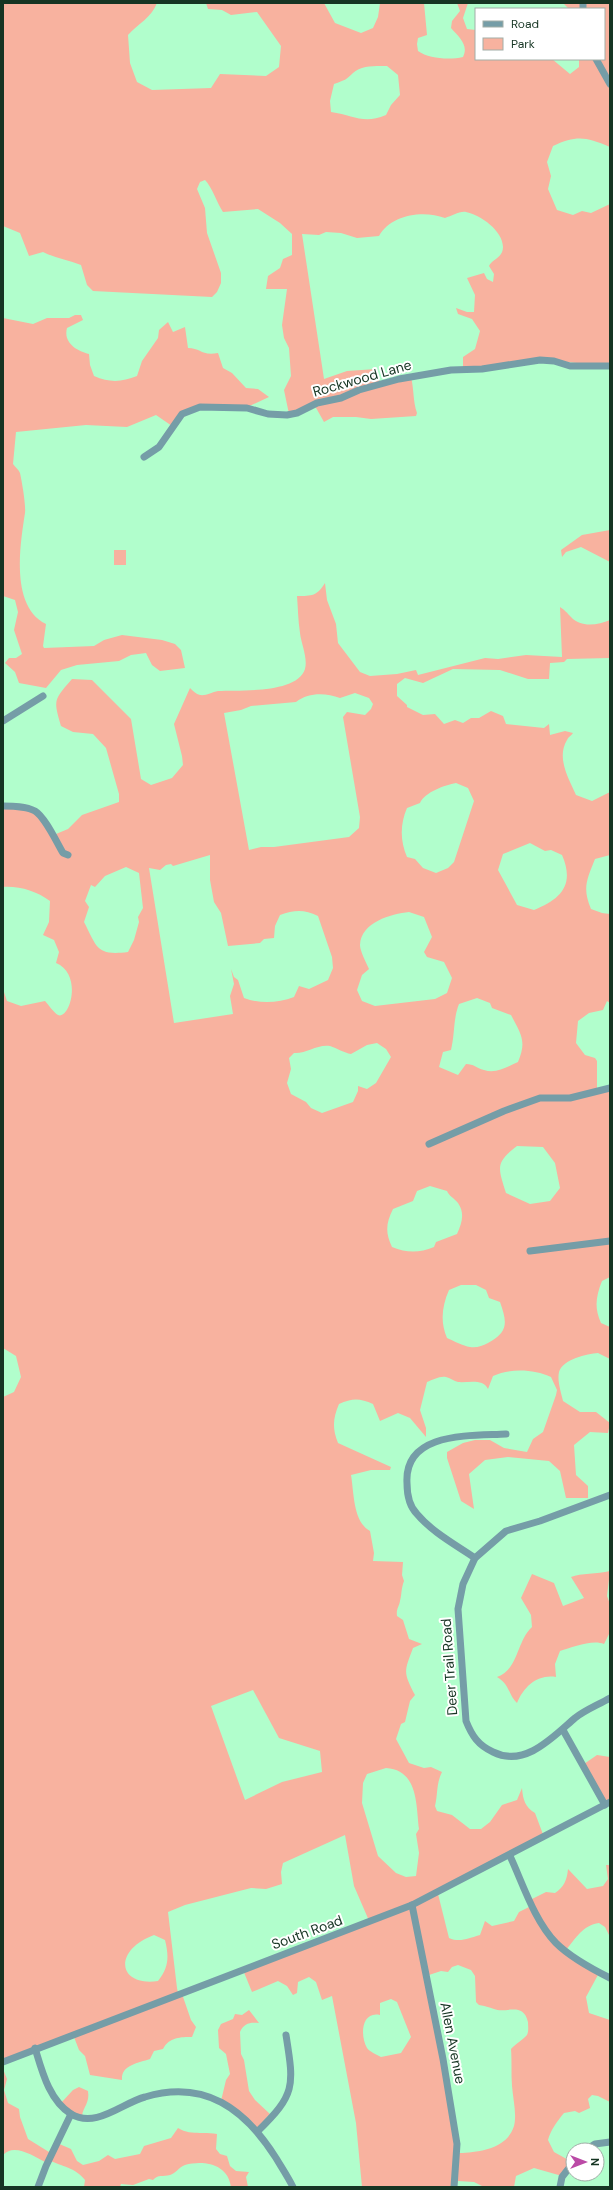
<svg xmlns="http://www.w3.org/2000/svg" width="613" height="2190" viewBox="0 0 613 2190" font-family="'DM Sans',sans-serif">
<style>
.green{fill:#f8b29f;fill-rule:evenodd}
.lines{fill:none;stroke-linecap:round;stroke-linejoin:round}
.minor{stroke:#759da7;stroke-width:7}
.labels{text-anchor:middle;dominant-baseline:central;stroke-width:4;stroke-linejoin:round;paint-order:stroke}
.street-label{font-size:14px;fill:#163523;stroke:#fff}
</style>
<rect width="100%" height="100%" fill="#b1fecc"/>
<g class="green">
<path d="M 3,3 L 157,3 C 151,18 139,23 128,35 L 130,63 L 137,82 L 152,90 L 211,88 L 220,74 L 266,76 L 279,67 L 281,46 L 257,12 L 231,15 L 222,10 L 208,9 L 206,3 L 324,3 L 335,23 L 361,33 L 373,28 L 378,17 L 380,3 L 424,3 L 427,35 L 418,38 L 417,44 L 418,51 C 429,59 450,60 463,57 C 469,45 459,37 451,28 L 452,21 L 460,11 L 457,3 L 468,3 L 463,18 L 467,29 L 476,30 L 476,59 L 552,59 L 570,74 L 579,67 L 579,59 L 604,59 L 604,9 L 569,9 L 563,3 L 610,3 L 610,147 C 586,137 577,135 553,146 L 547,162 L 551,176 L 548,189 L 557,210 L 573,215 L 582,211 L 591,213 L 610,204 L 610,366 L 555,361 L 463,369 L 463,357 L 475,349 L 480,331 L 472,319 L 458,314 L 456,308 L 467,312 L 474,312 L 475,295 L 467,278 L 484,273 L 487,279 L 493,282 L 494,274 L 489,266 C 492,259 503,258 503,247 C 503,231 481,215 466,212 C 459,211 452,216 445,218 C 424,210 391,214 379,236 L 357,238 L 341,233 L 326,232 L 319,235 L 302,234 L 324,379 L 347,371 L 376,369 L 380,383 L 411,377 C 414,389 413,402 417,413 L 416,416 L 371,419 L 356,417 L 333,417 L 324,422 L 315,406 L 289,414 L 284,390 L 291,376 L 289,348 L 284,338 L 282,325 L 287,289 L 266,289 L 268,276 L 280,268 L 283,259 L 292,255 L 292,234 L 280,223 L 258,209 L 223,212 C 217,203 212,187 205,180 L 200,182 L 197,189 L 205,208 L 207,233 L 221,273 L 221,283 L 217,292 L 212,297 L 93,291 L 87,285 L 81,265 C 68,260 55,258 43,252 L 29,256 L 20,233 L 3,226 ZM 387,66 L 398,75 L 400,95 L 391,105 L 386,115 C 363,125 354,115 331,112 L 330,101 L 334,84 C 345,80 346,80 353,73 C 361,65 377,66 387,66 Z"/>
<path d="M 75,315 L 81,315 L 83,320 L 67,328 C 63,343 77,351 89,354 L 90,365 L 94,376 C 110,383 122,382 137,376 L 142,361 L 158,338 L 159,330 L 168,322 L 173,332 L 185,327 L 188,348 C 201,348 201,356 218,353 L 223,368 L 232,373 L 246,388 L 258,389 L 269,397 L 245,408 L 193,410 L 172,426 L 156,415 L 127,427 L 86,425 L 16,432 L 13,464 C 15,467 19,470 20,473 C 22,482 26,505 25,513 C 20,545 10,606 46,624 L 43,646 L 44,648 L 94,646 L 104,640 L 122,635 L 162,640 L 175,644 L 181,650 L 185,668 L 160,671 L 152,665 L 146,653 L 131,655 L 119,661 L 77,665 L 61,670 L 46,688 L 19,683 L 15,672 L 5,663 L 9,658 L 16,658 L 22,654 L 14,630 L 18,612 L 15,600 L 3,596 L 3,318 L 33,324 L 47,318 L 69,318 Z"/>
<polygon points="610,530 610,562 581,547 566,552 562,557 561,550 582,535"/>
<rect x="114" y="550" width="12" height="15"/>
<path d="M 325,583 L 327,600 L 336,624 L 338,643 L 360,672 L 370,676 L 397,674 L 416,670 L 418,675 L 485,658 L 498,659 L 526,655 L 562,657 L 560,607 C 565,610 567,613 571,617 C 581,628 598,625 610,620 L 610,658 L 567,659 L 564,662 L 550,663 L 549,679 L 528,679 L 500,670 L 453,669 L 423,683 L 405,678 L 397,684 L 397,696 L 407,705 L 407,707 L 423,715 L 435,714 L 444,724 L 455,720 L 463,723 L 471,718 L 479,718 L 491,711 L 503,716 L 506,724 L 544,728 L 549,724 L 550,735 L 565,731 L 573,733 C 571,736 568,737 567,740 C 556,758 569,779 576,795 L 592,801 L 610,792 L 610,855 L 595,859 C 587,879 582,888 591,909 L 602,913 L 610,914 L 610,1003 L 607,1001 L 603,1010 L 589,1013 L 578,1021 L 576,1043 L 585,1055 L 595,1058 L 597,1061 L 597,1091 L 610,1089 L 610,1277 L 602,1281 C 596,1296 594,1308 601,1323 L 610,1327 L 610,1359 L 598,1353 C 587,1354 563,1359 559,1372 C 557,1381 561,1392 563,1401 L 580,1412 L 596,1412 L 610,1423 L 608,1433 L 590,1432 L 574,1445 L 576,1475 L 588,1486 L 588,1498 L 566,1498 L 560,1471 L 549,1461 L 508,1457 L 485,1460 L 469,1474 L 474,1509 L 461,1501 L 447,1458 L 447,1452 L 463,1443 L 475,1440 L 490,1440 L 504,1448 L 527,1452 L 533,1439 L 543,1432 L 556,1395 L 557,1390 L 551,1377 C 534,1369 510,1368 493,1376 L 488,1389 C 483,1378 468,1383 458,1382 C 454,1381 450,1378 446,1377 C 439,1376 433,1380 427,1382 L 420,1410 L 426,1428 L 426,1437 L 410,1418 L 398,1413 L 380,1421 L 373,1404 C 360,1398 352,1398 339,1404 C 333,1418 332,1428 338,1443 L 391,1467 L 390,1470 L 371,1470 L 351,1475 C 354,1492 353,1522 370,1531 L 374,1553 L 373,1561 L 403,1562 L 402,1575 L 404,1581 C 401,1589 402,1593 400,1601 C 399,1607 396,1609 397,1616 L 403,1620 L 409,1639 L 422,1644 L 413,1648 C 404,1672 403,1672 415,1695 L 410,1701 L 405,1722 L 401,1724 L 396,1739 L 409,1763 L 424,1768 L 431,1767 L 442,1772 C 436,1784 438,1794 435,1806 L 437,1811 L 452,1815 L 470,1829 L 481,1829 L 490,1822 L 502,1805 L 517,1800 L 522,1788 C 523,1800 525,1807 535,1813 L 544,1837 L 438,1894 L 449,1938 C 460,1943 469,1938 480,1935 L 485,1921 L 492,1926 L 514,1921 L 519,1912 L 533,1905 L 532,1899 L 546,1892 L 555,1893 C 564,1887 567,1880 568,1869 L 587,1889 L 603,1886 L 608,1879 L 606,1865 L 610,1865 L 610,1937 L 605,1927 L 599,1923 C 583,1925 576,1938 566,1950 L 599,1973 L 586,1997 L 589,2013 L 610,2020 L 610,2102 L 598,2096 L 592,2095 L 588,2099 L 590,2108 L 579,2113 L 575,2111 L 564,2113 C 558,2120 550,2131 548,2140 L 554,2152 L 572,2162 L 562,2176 L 534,2168 L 516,2176 L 514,2187 L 484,2187 L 474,2182 L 458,2181 L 456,2187 L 362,2187 L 356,2123 L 332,1996 L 322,2000 L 316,1982 L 309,1977 L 298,1982 L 297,1993 L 293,1995 L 287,1986 L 278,1981 L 252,1992 L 243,1970 L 370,1923 L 354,1886 L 345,1835 L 283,1863 L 281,1872 L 282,1884 L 266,1889 L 251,1888 L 185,1905 L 168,1912 L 177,1988 L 178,1993 L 182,1994 L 191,2020 L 196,2027 L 192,2037 C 181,2037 169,2037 163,2049 L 154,2051 L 150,2059 C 138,2063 121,2065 122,2080 L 90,2075 L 85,2056 L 79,2050 L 74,2037 L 3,2062 L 3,1397 L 14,1392 L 21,1377 L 16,1356 L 3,1348 L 3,989 L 7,1001 L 21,1006 L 45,1001 C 49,1005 53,1012 58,1015 C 70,1020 83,974 56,963 L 59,952 L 54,940 L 43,935 L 49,922 L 50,901 C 36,891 20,886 3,887 L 3,809 L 35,809 L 56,834 L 68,829 L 82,815 L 119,802 L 119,794 L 106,748 L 93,734 L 73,732 L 61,726 C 53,699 54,700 72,679 L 92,680 L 131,719 L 141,779 L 151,785 L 172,778 L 183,765 L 182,756 L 174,724 L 190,688 C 193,691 196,694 200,695 C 206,696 212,692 218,691 C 239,690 297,694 305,669 C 308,658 301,643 300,633 C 298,620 298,608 297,596 C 312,596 317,596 325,583 ZM 355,693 L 369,698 L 373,704 L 371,709 L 365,715 L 347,712 L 343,717 L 360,817 L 359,828 L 349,837 L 274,847 L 261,847 L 249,850 L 224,713 L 241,710 L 251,706 L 296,702 C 309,692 326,693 340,698 ZM 456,783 L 468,788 L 474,801 L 454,862 L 448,868 L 436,873 L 423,868 L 415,859 L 407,857 C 400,841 400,824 407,808 L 420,803 C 425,792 445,785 456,783 ZM 530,843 L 545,851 L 551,850 L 562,855 C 575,885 561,899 534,910 L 517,905 L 498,870 L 503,854 ZM 210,855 L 210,880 L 214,902 L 221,913 L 228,946 L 260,943 L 264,939 L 274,938 L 275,926 L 280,915 C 294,910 304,909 318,916 L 332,957 L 333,968 L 328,980 L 309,989 L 299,986 L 294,997 C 278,1003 260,1004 244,998 L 238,980 L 234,977 L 231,969 L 234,984 L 230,996 L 233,1014 L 174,1023 L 149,868 L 160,870 L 166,865 L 171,864 L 173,866 ZM 126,867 L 139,873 L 143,908 L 138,917 L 139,922 L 134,940 L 128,952 C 96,956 97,947 84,922 L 89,907 L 85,901 L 91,885 L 95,887 L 105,876 ZM 409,912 L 424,917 L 432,937 L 424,952 L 427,957 L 444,962 L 452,978 L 447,993 L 435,999 L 375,1006 L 362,1001 L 357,990 L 362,975 L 369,969 C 366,962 360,951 360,945 C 361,922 391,914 409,912 ZM 477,998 L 490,1003 L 492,1008 L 511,1015 C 521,1034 527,1041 518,1062 C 507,1067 496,1074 484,1070 C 476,1068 474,1064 466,1064 L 458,1075 L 439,1067 L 443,1052 L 451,1050 C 455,1034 453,1019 459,1004 ZM 377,1043 L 386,1049 L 391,1057 L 376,1083 L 367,1089 L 358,1086 L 358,1091 L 353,1102 L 322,1113 L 311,1108 L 306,1102 L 291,1094 L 287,1083 L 291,1069 L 289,1058 L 294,1053 C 306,1054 317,1044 330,1046 C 337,1048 344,1053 351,1054 L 367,1045 ZM 517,1146 L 543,1147 L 555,1163 L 560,1188 L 550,1201 L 530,1204 L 506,1193 C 498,1167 495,1163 517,1146 ZM 430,1186 L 447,1191 C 449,1196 454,1198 458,1203 C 465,1213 462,1223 457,1234 L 436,1242 L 434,1247 C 419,1253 407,1253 392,1247 C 385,1232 386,1223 393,1209 L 413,1201 L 417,1191 ZM 461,1285 L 476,1285 L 486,1290 L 489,1298 L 500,1302 C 507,1322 509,1332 488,1343 C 482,1346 477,1348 470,1347 C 463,1346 454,1341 447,1338 C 440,1322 442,1306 449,1290 ZM 253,1690 L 279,1738 L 320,1751 L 322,1772 L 282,1782 L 245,1800 L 211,1706 ZM 386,1768 C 418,1770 416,1804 419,1829 L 416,1834 L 419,1853 L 416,1876 L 406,1877 L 396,1873 L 378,1856 L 362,1803 L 363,1783 L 367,1774 ZM 154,1935 L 165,1940 C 169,1956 169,1968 158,1981 C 117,1987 113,1950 154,1935 ZM 458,1965 L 471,1970 L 475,1976 L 476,2002 L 479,2005 C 485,2006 489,2007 494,2009 C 506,2014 523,2001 528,2022 C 528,2026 529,2031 527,2035 C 523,2040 515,2044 511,2049 C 512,2062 511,2074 512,2086 C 513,2099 517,2114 514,2126 C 507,2149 479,2152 459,2153 L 429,1975 L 441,1971 L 448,1972 L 452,1967 ZM 391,1999 L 397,2002 L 411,2037 L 401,2053 L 381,2057 C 376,2054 370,2052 367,2048 C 360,2036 361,2011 380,2015 L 380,2003 Z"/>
<path d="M 610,1571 L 607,1596 L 610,1604 L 610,1632 L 604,1644 C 593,1639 572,1647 560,1651 L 555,1664 L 556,1677 C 538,1674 524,1686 517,1703 C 507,1693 511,1686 497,1677 C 519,1669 516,1642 532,1627 L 531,1615 L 521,1598 L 532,1574 L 554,1583 L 563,1606 L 584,1598 L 571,1577 C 581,1573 597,1574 610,1571 Z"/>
<polygon points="597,1755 610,1757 610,1803 607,1805 584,1764"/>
<path d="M 249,2010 L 259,2023 C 250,2022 244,2023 240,2032 L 241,2054 L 244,2060 L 249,2091 L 255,2100 L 270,2114 L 256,2129 L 221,2101 L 226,2080 L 230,2074 L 226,2054 L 219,2048 L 218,2030 L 221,2024 L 233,2019 L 235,2014 L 242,2015 Z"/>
<path d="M 3,2069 L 7,2079 L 4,2090 L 8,2103 L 19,2109 L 20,2117 L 28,2139 L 49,2152 L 57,2143 L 71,2149 L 77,2161 L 83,2165 L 99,2161 L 108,2155 L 115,2159 L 140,2154 L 144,2146 L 171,2138 L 178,2128 C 191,2136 203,2131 217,2134 L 216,2149 L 220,2154 L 227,2156 L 230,2166 L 236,2171 L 249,2172 L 246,2177 L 248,2187 L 231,2187 C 228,2164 204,2160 185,2165 C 179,2167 175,2174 170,2175 C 163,2177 158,2174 153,2180 L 149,2179 L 133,2185 L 121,2184 L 120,2187 L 84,2187 L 85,2180 C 75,2167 62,2167 49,2160 L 45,2162 C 33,2156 14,2143 3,2155 Z"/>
<path d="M 79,2087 L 88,2091 C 90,2103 83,2107 82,2116 L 79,2116 L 61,2103 L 73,2090 Z"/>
</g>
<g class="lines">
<g class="minor">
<polyline points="583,3 583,9"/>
<polyline points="596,59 610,84"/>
<polyline points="144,457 159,447 182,414 200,407 247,408 268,414 287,415 297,413 317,403 341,398 359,390 399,379 451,370 482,369 540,360 554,361 570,366 610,366"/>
<polyline points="3,721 43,696"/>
<path d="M 3,806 C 13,806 26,806 35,811 C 45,817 57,843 63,853 L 68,855"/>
<polyline points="429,1144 504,1111 540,1098 570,1098 610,1088"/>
<polyline points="530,1251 610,1241"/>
<path d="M 610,1495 L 540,1521 L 506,1531 L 475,1558 L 463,1584 L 458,1609 L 466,1721 C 472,1736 478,1745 493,1752 C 525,1768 553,1737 575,1718 C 585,1710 598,1705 610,1698"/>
<path d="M 475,1558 C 456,1545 432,1532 417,1514 C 409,1506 407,1494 407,1483 C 404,1431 472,1436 506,1434"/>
<polyline points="563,1730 605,1805"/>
<path d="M 510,1856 C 523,1884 534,1920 556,1943 C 571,1958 592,1969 610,1978"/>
<polyline points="412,1905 443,2059 457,2144 454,2187"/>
<path d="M 35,2048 C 42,2071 49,2100 71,2114 C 96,2129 122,2103 145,2097 C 205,2079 245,2109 276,2158 C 282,2168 288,2177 293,2187"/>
<polyline points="3,2062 412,1905 610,1802"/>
<path d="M 258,2131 C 296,2094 294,2086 286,2035"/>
<polyline points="586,2150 595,2144 610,2142"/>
<polyline points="38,2187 46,2166 71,2114"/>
<polyline points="560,2187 562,2177 573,2163"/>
</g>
</g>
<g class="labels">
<g class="street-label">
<text transform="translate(362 378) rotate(-16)">Rockwood Lane</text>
<text transform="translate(449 1667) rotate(-94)">Deer Trail Road</text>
<text transform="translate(307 1932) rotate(-20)">South Road</text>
<text transform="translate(453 2043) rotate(79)">Allen Avenue</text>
</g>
</g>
<rect width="613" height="2190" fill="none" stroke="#163523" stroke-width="8"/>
<rect x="475" y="8" width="130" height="52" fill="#ffffff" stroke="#a2aea7"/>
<rect x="483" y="21" width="20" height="6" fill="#759da7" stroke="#a2aea7"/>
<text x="511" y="28" font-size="12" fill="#163523">Road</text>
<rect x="483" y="38" width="20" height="12" fill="#f8b29f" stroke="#a2aea7"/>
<text x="511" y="48" font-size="12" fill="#163523">Park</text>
<g transform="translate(585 2162) rotate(90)"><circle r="19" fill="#ffffff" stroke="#a2aea7"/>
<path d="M0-3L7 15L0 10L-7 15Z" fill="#bb4aa6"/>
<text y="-6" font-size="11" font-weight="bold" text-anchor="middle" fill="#163523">N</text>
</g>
</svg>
